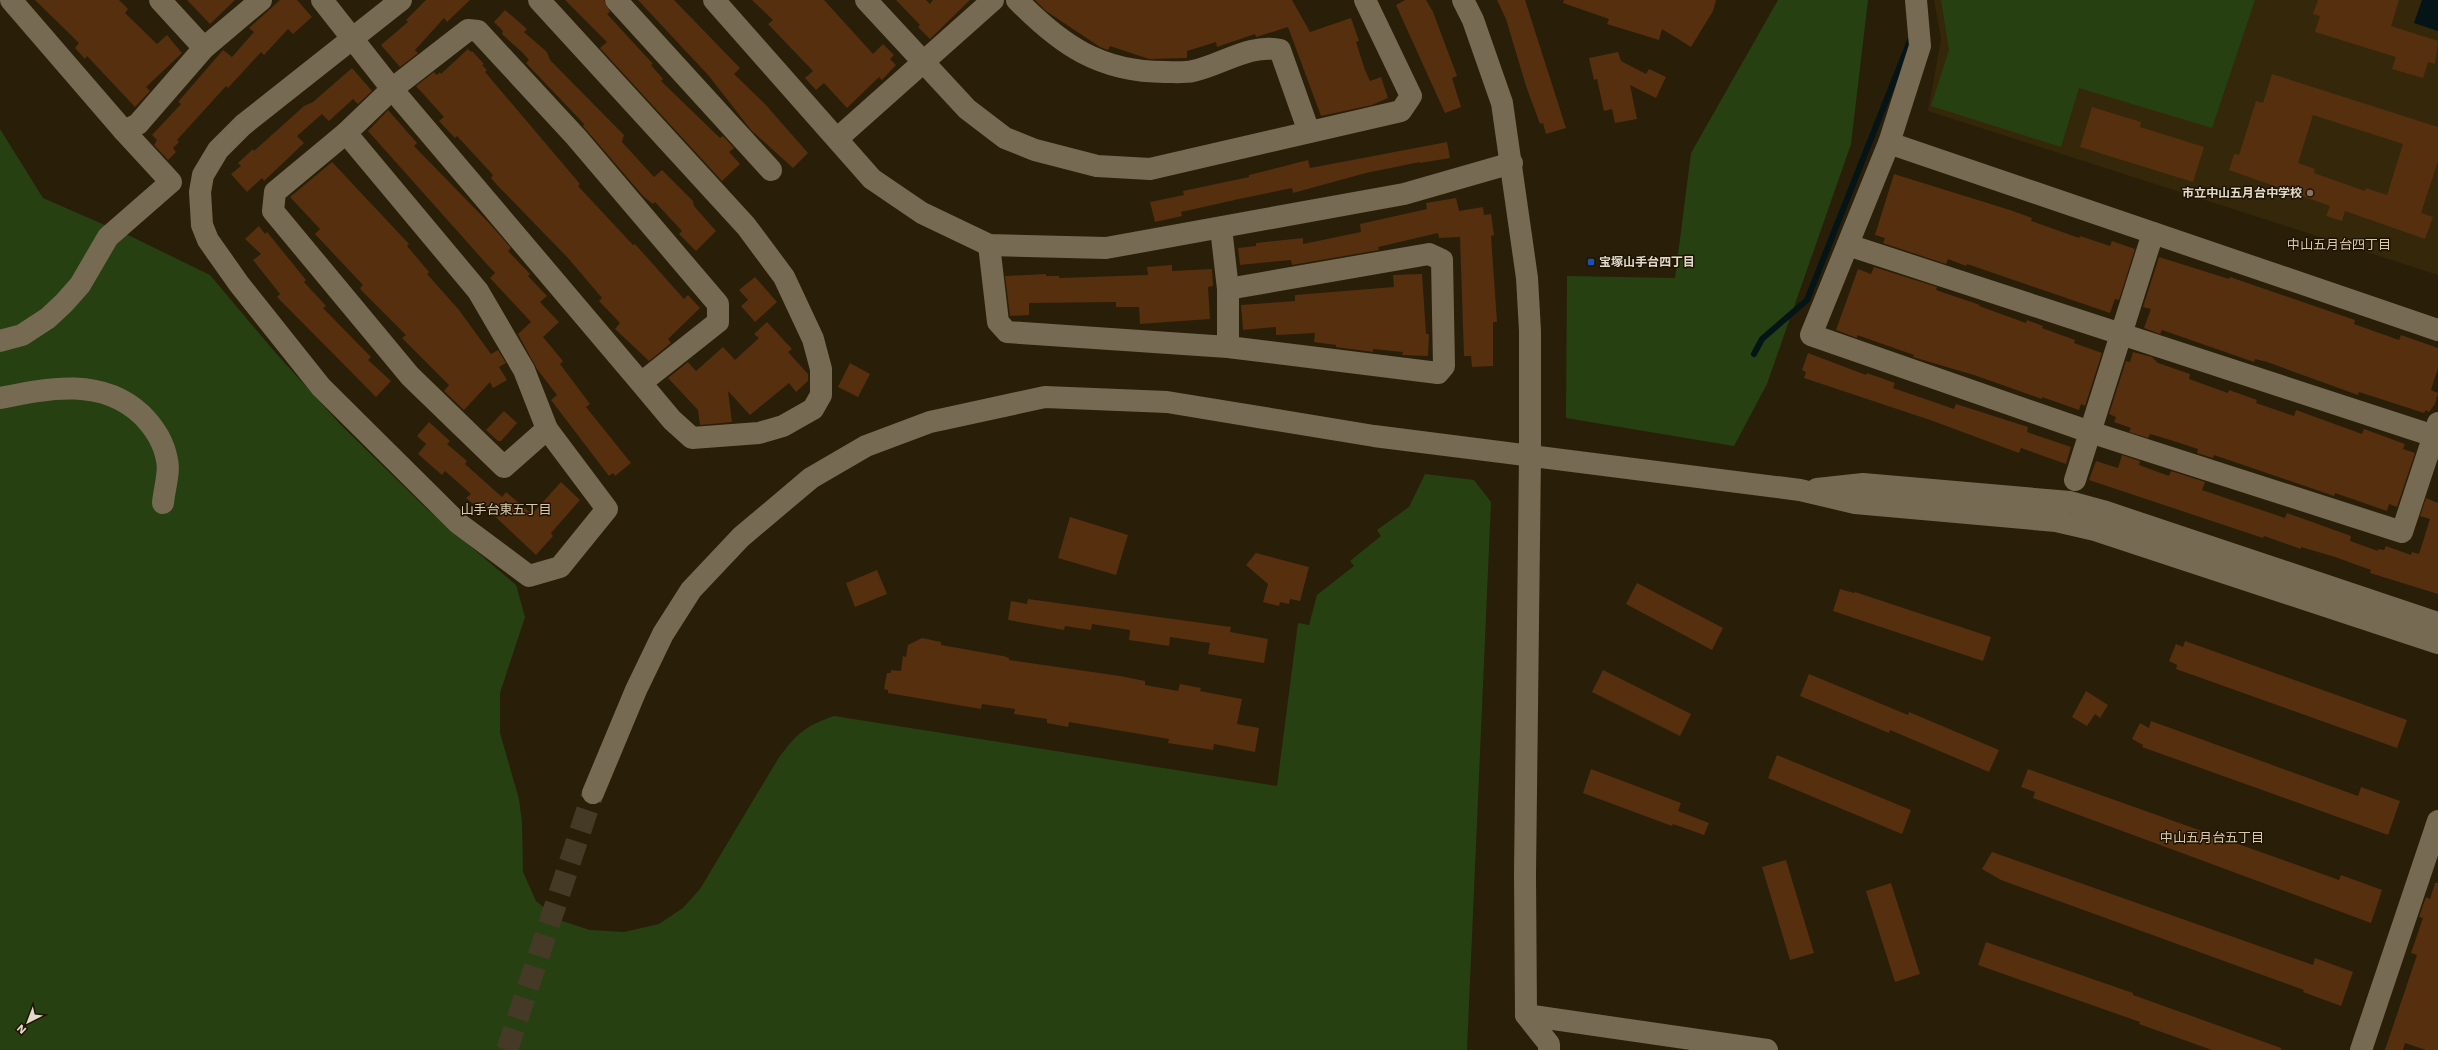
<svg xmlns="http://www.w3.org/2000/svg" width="2438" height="1050" viewBox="0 0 2438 1050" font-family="'Work Sans','Noto Sans JP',sans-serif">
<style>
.built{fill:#352709}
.green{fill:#274012}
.water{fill:#041417}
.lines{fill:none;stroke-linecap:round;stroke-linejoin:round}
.stream{stroke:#041417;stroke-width:6}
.building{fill:#562f0f;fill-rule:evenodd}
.minor-tunnel{stroke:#443a25;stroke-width:22;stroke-dasharray:22 11;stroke-linecap:butt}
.minor{stroke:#776a52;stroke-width:22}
.education-dot{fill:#8d6e63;stroke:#1f1401;stroke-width:1.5}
.transit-dot{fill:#1a4fb4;stroke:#1f1401;stroke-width:1.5}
.labels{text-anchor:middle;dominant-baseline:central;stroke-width:3;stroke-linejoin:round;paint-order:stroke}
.poi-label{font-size:12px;font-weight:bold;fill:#e0d9cc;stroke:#1f1401;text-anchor:end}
.neighbourhood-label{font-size:13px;fill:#d8c9af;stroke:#1f1401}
</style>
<rect width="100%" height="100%" fill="#291e08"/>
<polygon class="built" points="1934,0 2438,0 2438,275 1928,111 1941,39"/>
<g class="green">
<polygon points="1778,0 1868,0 1851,144 1767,384 1734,446 1566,418 1567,276 1675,278 1691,153"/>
<polygon points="1941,0 2255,0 2212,128 2079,88 2061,147 1931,106 1949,50"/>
<path d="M 0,129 L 43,198 L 130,236 L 210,275 L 274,351 L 341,425 L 427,509 L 516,585 L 525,617 L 500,693 L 500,733 L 519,799 L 522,823 L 523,872 L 536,901 L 559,920 L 590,930 L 624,932 L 659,924 L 683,908 L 700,889 L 778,759 C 796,734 805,726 834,716 L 1277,786 L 1298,623 L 1309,625 L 1317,595 L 1354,566 L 1350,561 L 1381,536 L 1377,530 L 1409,507 L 1425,474 L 1474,480 L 1491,502 L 1467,1050 L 0,1050 Z"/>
</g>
<polygon class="water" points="2422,0 2438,0 2438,31 2414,23"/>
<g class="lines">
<polyline class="stream" points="1754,354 1762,339 1807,300 1911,38"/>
</g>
<g class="building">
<polygon points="35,0 119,0 128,9 125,13 157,44 167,35 182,53 146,87 150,91 135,107 87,56 85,59 75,48 79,43"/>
<polygon points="187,0 235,0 210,24"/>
<polygon points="280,0 297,0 312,17 293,34 288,29 264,55 261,52 228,88 226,86 177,140 179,142 173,148 176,152 168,160 154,145 157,140 152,135 181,104 178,102 223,50 232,57 254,32 249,28"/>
<polygon points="426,0 470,0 447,22 444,18 415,50 418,53 400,67 381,45 408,22 406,20"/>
<polygon points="565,0 604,0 610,12 607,14 653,64 651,65 663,79 661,81 720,138 723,136 734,148 729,152 740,164 722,181 600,48 607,42"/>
<polygon points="638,0 674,0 740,68 734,74 765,104 808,153 793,168 751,130 709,76"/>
<polygon points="752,0 824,0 873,54 883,44 894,55 890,59 896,65 882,80 879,77 847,108 824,83 816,90 805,78 813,71 768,24 773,20"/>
<polygon points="896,0 926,0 930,4 933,0 970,0 930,39 918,27 920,25"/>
<polygon points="1035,0 1292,0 1310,32 1351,18 1359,41 1356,42 1365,70 1370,81 1381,77 1388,98 1372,105 1321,116 1288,27 1256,37 1255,34 1217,47 1216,42 1187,51 1187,58 1149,59 1110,46 1108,50 1100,47 1046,11"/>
<polygon points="1405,0 1426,0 1433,12 1457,76 1452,78 1461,107 1445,113 1396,5"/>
<polygon points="1497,0 1525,0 1566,128 1546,134 1543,123 1540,124 1526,86 1506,19"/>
<polygon points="1564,0 1716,0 1713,11 1691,47 1662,29 1659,40 1607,24 1609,19 1563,3"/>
<polygon points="2318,0 2399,0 2391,26 2438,41 2435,64 2428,62 2423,78 2392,69 2396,57 2315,32 2320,16 2313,14"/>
<polygon points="505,10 527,29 524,32 547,52 550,60 624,135 622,142 654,177 662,170 693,201 694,206 716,231 696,251 679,234 682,231 655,202 653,204 644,197 583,126 584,124 526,63 529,60 523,53 502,34 503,31 494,22"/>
<polygon points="468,49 471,52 472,51 484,64 482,65 487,70 485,72 580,184 578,186 633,245 635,244 684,299 688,295 700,308 668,339 671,343 649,361 615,329 620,323 599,301 602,298 568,258 497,185 491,178 493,175 457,136 455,138 439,121 444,117 416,86 434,72 437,75 440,72 441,74"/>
<polygon points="1618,52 1621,61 1646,74 1649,69 1666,77 1656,98 1630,85 1637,119 1615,123 1612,109 1604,111 1597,79 1594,80 1589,58"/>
<polygon points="352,68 372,91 358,104 353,99 329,121 322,114 297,136 304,143 264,181 262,178 247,192 231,174 241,166 238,163 253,149 254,151 304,106 313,102"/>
<path d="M 2272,74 L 2438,127 L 2438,161 L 2421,213 L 2433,217 L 2425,239 L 2345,211 L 2342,221 L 2326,216 L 2330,206 L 2229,170 L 2234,154 L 2239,155 L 2256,101 L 2263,103 ZM 2313,115 L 2403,144 L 2387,195 L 2366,188 L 2365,191 L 2314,173 L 2315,169 L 2298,163 Z"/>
<polygon points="2092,107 2141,122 2140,127 2204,147 2193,182 2080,147"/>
<polygon points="388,110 417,143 414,146 489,223 511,248 508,251 530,274 528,276 547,296 540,302 559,322 543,337 563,361 560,364 590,404 586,407 631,463 615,476 613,473 609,476 551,400 557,395 537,369 518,334 531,322 490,278 495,273 484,261 368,131"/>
<polygon points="1447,142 1450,158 1420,163 1420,162 1366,173 1293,193 1292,188 1239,199 1181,212 1182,216 1155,222 1150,202 1184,195 1183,191 1249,177 1249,175 1308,160 1310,168"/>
<polygon points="332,162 409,244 407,246 429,272 427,274 459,310 491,354 498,350 506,363 499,367 507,380 493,388 490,382 464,410 444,391 449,385 402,338 406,335 362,291 360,288 363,285 315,234 320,229 290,197"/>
<polygon points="1894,174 2010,210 2032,218 2031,221 2079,238 2080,236 2110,246 2112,241 2135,249 2119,300 2115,299 2110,313 1967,264 1966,266 1948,259 1946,264 1883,243 1885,238 1875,235"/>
<polygon points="1456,198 1459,211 1483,207 1484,215 1491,214 1494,235 1491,236 1497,322 1493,322 1493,366 1472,367 1471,356 1464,356 1460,237 1439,238 1438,233 1378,247 1379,250 1292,265 1291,260 1240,265 1238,248 1256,246 1256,243 1303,238 1303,244 1361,232 1360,224 1427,209 1426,203"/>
<polygon points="259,226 265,234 267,232 306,280 304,282 326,306 323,308 371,357 368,360 391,381 376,397 277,297 280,294 253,260 261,254 245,239"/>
<polygon points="2159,257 2229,279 2230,277 2355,320 2354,324 2399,340 2401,335 2438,348 2438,368 2431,390 2438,393 2435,404 2429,412 2426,410 2424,413 2359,392 2358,395 2267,362 2255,359 2254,362 2162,330 2160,334 2144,328 2151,309 2143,307"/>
<polygon points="1172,265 1172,271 1212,269 1213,286 1208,287 1210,319 1140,324 1139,307 1116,307 1116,302 1029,303 1029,315 1010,316 1005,276 1046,274 1046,276 1059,276 1059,278 1148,275 1147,267"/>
<polygon points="1874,267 1937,287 1936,290 1980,305 1979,306 2026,323 2027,320 2043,326 2042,328 2075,340 2074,343 2102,353 2085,406 2081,404 2079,410 2042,397 2042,399 1977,376 1913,357 1914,355 1857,335 1857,338 1836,330 1858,269 1871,274"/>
<polygon points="1422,274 1426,334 1429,334 1428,356 1402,355 1403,352 1373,349 1373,352 1336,347 1336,345 1314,342 1315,333 1276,335 1276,327 1243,330 1241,305 1295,301 1295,295 1394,287 1393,275"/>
<polygon points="755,277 777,302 755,322 741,306 748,300 739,290"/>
<polygon points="767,322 792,349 788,352 808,374 808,381 796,392 789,383 750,415 728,391 732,422 700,425 698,410 668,378 688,362 696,371 723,347 735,360 759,338 754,334"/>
<polygon points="2133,352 2152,357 2158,363 2190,374 2189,379 2228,393 2229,390 2257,400 2256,403 2294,416 2296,410 2362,434 2364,429 2405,444 2403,449 2415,453 2397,507 2389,504 2387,511 2335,493 2334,496 2214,455 2213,458 2197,453 2198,449 2164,438 2150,434 2148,438 2129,432 2131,428 2114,422 2116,417 2109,414 2126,361 2130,362"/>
<polygon points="1808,353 1866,375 1867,373 1895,383 1893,388 1954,409 1956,404 2028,427 2027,432 2071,447 2066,464 2021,448 2019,453 1933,421 1804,378 1806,372 1802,370"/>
<polygon points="850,363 870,374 858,397 838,387"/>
<polygon points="504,411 517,423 501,441 498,441 486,430"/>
<polygon points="429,422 450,441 447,444 467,461 465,464 502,497 506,492 532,514 561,482 580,500 551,533 553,536 536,555 486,508 483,512 466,498 471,494 445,471 442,475 418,454 426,444 417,436"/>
<polygon points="2122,455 2140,461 2139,465 2169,476 2171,471 2205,482 2202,490 2285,518 2287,513 2351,536 2350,541 2378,551 2378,549 2384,550 2386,546 2411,555 2412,552 2419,554 2430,519 2420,516 2426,498 2438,503 2438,594 2370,573 2371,570 2335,557 2301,547 2301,549 2264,536 2263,538 2089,480 2096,461 2118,468"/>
<polygon points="1070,517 1128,535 1116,575 1058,558"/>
<polygon points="1256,553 1309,567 1300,601 1290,599 1289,604 1280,602 1279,606 1263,602 1268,584 1246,565"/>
<polygon points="877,570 887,594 855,607 846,583"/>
<polygon points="1637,583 1723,628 1712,650 1626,604"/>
<polygon points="1840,589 1854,593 1855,592 1991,637 1983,661 1833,611"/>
<polygon points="1028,599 1231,627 1230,632 1268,639 1264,663 1208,654 1210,643 1170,637 1169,646 1129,640 1130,630 1092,624 1091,630 1065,626 1064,630 1008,620 1011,601 1027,604"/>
<polygon points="922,638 941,642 941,645 1003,656 1009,658 1009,660 1120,676 1145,681 1145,685 1178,691 1180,684 1201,688 1200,691 1242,699 1237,724 1259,728 1255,752 1214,744 1213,750 1168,743 1169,739 1069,722 1068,727 1047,723 1047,719 1014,714 1015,709 982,704 981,709 888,693 888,690 884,689 887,673 891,673 891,670 901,671 903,656 906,657 908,645"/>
<polygon points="2185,641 2407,720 2397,748 2176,669 2177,665 2169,661 2176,644 2183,647"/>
<polygon points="1603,670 1691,714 1680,736 1592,692"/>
<polygon points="1809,674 1908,715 1909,712 1999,750 1989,772 1890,730 1889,733 1800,696"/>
<polygon points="2086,691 2108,705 2100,718 2095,714 2087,726 2072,717"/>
<polygon points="2151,721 2358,796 2361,787 2400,801 2388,835 2142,747 2143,745 2132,739 2140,723 2149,728"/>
<polygon points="1777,755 1911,810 1902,834 1768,778"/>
<polygon points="1591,769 1681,803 1678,811 1709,823 1704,835 1673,824 1672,826 1583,793"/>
<polygon points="2028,769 2339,880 2341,875 2382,890 2371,923 2033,798 2035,792 2021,787"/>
<polygon points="1992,852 2313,965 2315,958 2353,972 2341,1006 2303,992 2304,990 2001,880 1982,869"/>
<polygon points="1786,860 1814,953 1790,960 1762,867"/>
<polygon points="1891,883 1920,974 1895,982 1866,891"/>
<polygon points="2435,883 2438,883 2438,1050 2426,1050 2405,1043 2403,1050 2385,1050 2417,955 2411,953 2423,918 2419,917 2426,897 2430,899"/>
<polygon points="1986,942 2133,993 2133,995 2281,1048 2281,1050 2212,1050 2139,1024 2140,1022 1978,965"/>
</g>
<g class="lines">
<polyline class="minor-tunnel" points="507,1050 593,793"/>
<g class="minor">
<polyline points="11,0 124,131 138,124 204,48 261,0"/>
<polyline points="160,0 204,48"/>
<polyline points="322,0 392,89 346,133"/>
<polyline points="401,0 243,125 218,150 203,175 200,192 202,225 208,240 239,284 321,387 458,523 529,576 560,567 607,509 547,429"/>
<polyline points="539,0 746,226 784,277 813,339 821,369 821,395 813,409 783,426 759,433 692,438 672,420 641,383 392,89 468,30 478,31 576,137 718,304 718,322 641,383"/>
<polyline points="616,0 771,170"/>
<polyline points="714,0 872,179 922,213 989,245 1106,248 1404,194 1512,163"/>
<polyline points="866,0 967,109 1005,138 1035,150 1097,166 1150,169 1401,111 1411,96 1365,0"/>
<path d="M 1017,0 C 1061,45 1100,72 1165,72 C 1174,72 1184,73 1193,71 C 1221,65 1251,43 1280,50 L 1309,132"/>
<polyline points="1463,0 1473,20 1502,103 1527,278 1530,331 1530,456 1525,874 1526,1015 1549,1044 1549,1050"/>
<polyline points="1916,0 1920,46 1889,143 1811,335 2090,432 2402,532 2438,423"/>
<polygon points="346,133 478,291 524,370 547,429 504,467 410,376 273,211 275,192"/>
<polyline points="838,138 993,0"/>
<polyline points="1889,143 2438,330"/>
<polyline points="1221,228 1228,289"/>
<polyline points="989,245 998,322 1007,332 1228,347 1438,373 1444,366 1442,260 1429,254 1228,289 1228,347"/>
<polyline points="1848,245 2434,436"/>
<polyline points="0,341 22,335 48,318 64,303 80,285 108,237 171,182 124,131"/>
<path d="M 0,398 C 49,388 102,377 142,415 C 154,427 164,443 167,460 C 170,472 164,490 163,503"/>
<polyline points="2075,480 2153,233"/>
<polyline points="1817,489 1863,484 2070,502 2103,511 2438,623"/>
<polyline points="593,793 636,690 663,634 691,590 741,537 811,478 866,446 930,422 1045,397 1167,402 1374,436 1800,490 1855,503 2056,521 2095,530 2438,643"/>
<polyline points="1526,1015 1767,1050"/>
<polyline points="2361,1050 2438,821"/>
</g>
</g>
<circle class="education-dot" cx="2310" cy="193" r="4"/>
<rect class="transit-dot" x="1587" y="258" width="8" height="8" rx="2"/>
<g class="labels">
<g class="poi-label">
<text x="2302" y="193">市立中山五月台中学校</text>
<text x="1599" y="262" text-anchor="start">宝塚山手台四丁目</text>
</g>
<g class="neighbourhood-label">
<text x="2339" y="244">中山五月台四丁目</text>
<text x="506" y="509">山手台東五丁目</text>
<text x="2212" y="837">中山五月台五丁目</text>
</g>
</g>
<g transform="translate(28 1022) rotate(222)" stroke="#1f1401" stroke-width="3" paint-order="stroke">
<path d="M0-3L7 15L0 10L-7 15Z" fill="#e0d9cc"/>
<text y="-6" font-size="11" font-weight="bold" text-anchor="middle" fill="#e0d9cc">N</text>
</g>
</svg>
